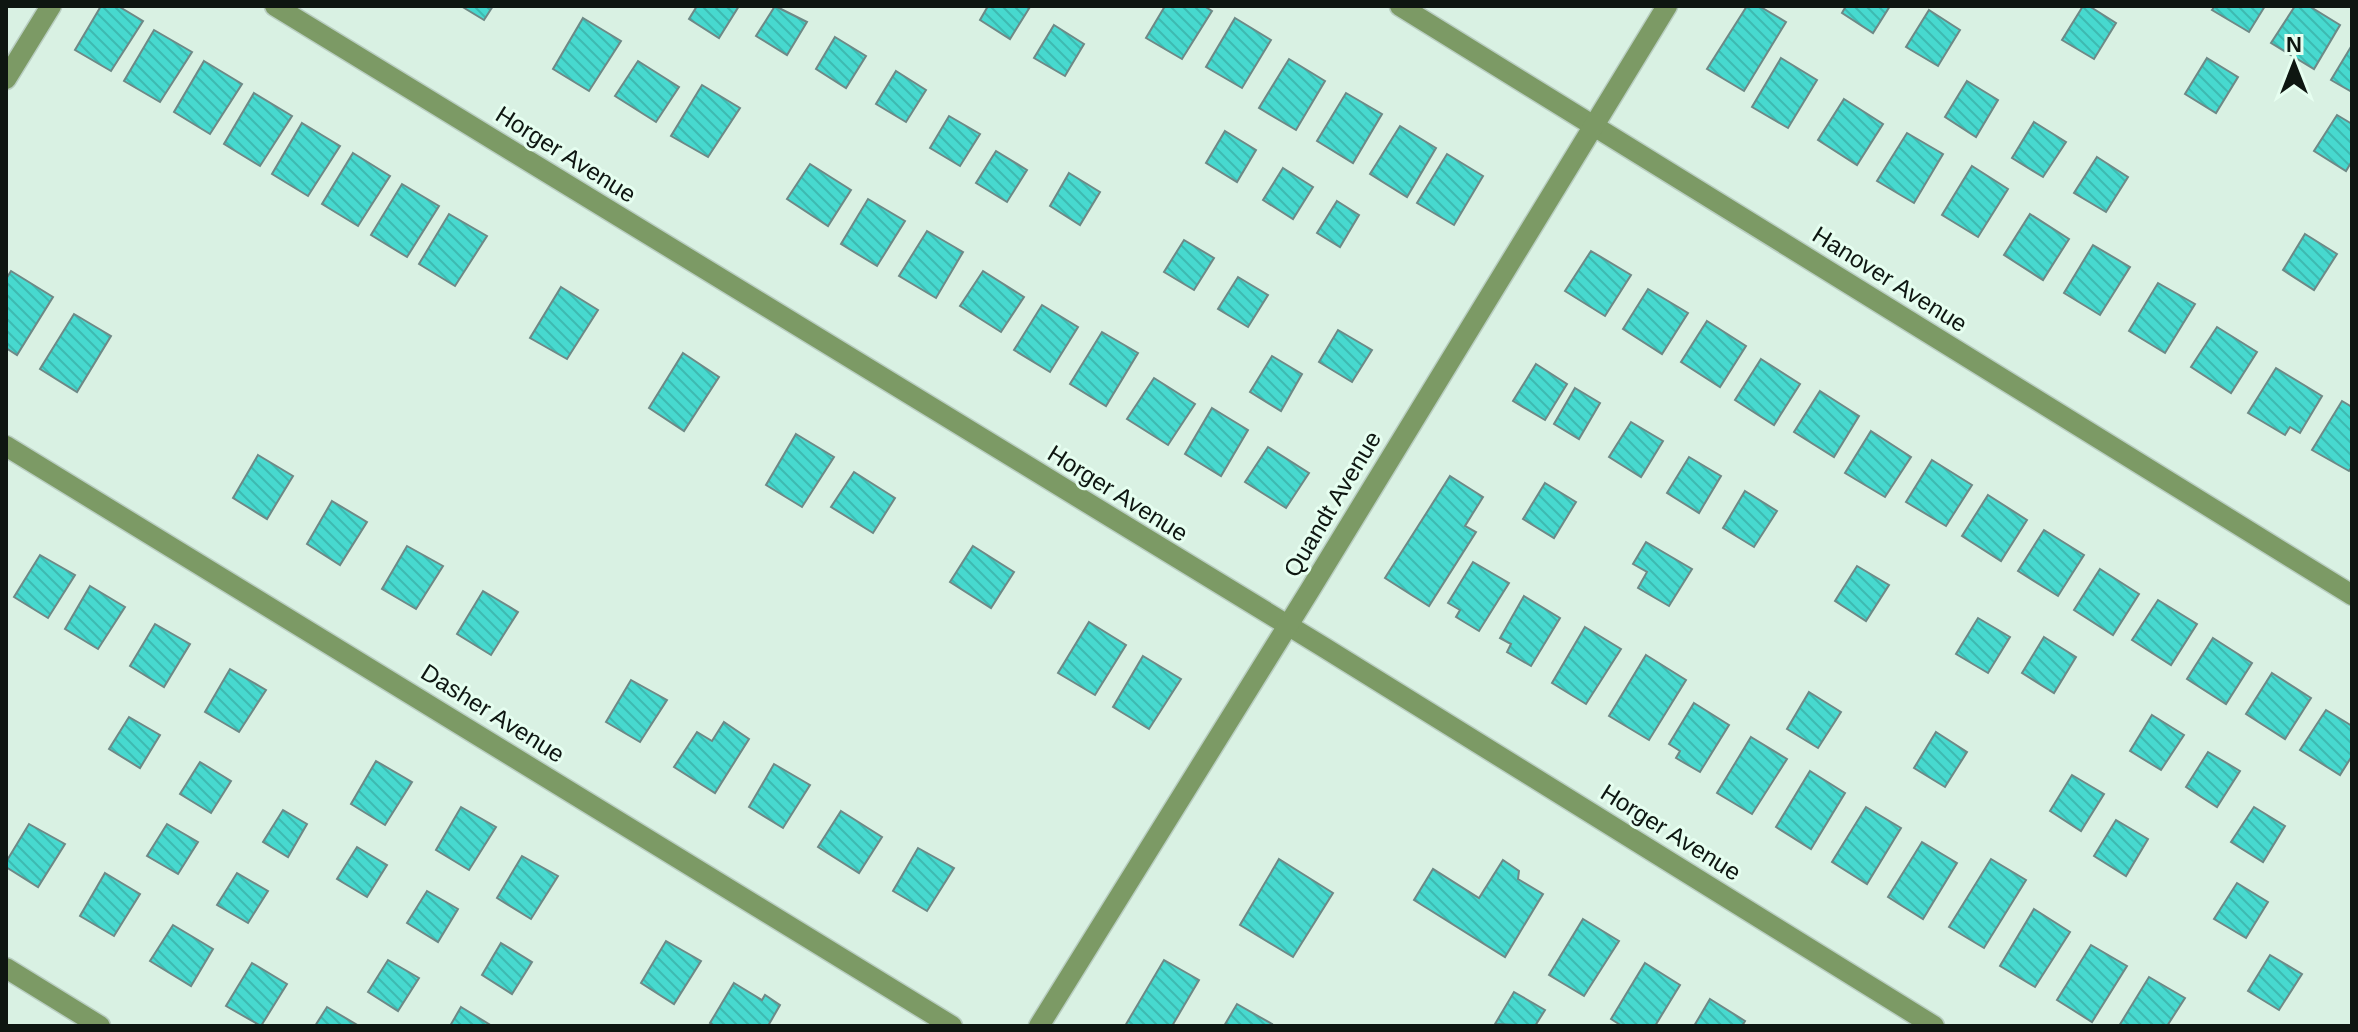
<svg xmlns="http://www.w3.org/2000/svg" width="2358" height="1032" viewBox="0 0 2358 1032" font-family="Helvetica,sans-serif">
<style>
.building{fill:url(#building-back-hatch);stroke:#6e8986;stroke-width:2}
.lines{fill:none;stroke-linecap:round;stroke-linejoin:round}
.street-casing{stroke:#b9cec1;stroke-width:23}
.street{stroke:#7c9a65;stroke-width:20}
.labels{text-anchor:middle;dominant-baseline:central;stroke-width:6;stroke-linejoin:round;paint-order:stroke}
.street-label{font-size:24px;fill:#0e1611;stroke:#e6fef0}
</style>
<defs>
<pattern id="building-back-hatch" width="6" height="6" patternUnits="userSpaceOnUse" patternTransform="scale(2)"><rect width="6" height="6" fill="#47d9cf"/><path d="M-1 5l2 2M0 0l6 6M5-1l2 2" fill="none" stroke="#3dbab1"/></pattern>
</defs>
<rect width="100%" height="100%" fill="#d9f1e3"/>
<g class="building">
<polygon points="101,6 118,6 143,21 111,71 75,50"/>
<polygon points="461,6 493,6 484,20"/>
<polygon points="697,6 739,6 719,38 689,19"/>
<polygon points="775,6 807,22 787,55 756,36"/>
<polygon points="988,6 1029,6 1030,7 1010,39 980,20"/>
<polygon points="1165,6 1204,6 1212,11 1182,59 1146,38"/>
<polygon points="1747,6 1759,6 1786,22 1744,91 1707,69"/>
<polygon points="1846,6 1890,6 1873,33 1842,13"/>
<polygon points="2083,6 2089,6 2116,23 2094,59 2062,40"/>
<polygon points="2215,6 2265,6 2249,32 2212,10"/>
<polygon points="2295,6 2309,6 2340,25 2314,69 2271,43"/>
<polygon points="1929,10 1960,30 1938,66 1906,47"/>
<polygon points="583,18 621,41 589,91 553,69"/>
<polygon points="1235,18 1271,40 1242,88 1206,67"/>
<polygon points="1054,25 1084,44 1065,76 1034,58"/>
<polygon points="154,30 192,52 160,102 124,81"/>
<polygon points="835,37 866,56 846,88 816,69"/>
<polygon points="2352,45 2352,92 2331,80"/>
<polygon points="1781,58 1817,80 1788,128 1752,107"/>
<polygon points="2207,58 2238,77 2216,113 2185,94"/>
<polygon points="1289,59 1325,81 1296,130 1259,108"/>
<polygon points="204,61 242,84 210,134 174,112"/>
<polygon points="638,61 679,87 656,122 615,96"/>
<polygon points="896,71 926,90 906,122 876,104"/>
<polygon points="1967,81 1998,100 1976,137 1945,117"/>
<polygon points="702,85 740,108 708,157 671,136"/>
<polygon points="254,93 292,116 260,166 224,144"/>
<polygon points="1346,93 1382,114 1353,163 1317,141"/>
<polygon points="1844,99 1883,124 1857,165 1818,140"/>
<polygon points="2337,115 2352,124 2352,161 2346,171 2314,151"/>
<polygon points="949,116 980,134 960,166 930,148"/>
<polygon points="2034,122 2066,142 2043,177 2012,158"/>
<polygon points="302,123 340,146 308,196 272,174"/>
<polygon points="1400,126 1436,148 1407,197 1370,174"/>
<polygon points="1225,131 1256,150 1237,182 1206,163"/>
<polygon points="1907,133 1943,154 1914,203 1877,181"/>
<polygon points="996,151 1027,170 1007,202 976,183"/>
<polygon points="353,153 390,176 358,226 322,204"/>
<polygon points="1447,154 1483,176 1454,225 1417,203"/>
<polygon points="2097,157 2128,177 2106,212 2074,193"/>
<polygon points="810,164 851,190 828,226 787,199"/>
<polygon points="1972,166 2008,189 1978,237 1942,215"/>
<polygon points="1283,168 1313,187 1293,219 1263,200"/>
<polygon points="1069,173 1100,192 1080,225 1050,206"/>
<polygon points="402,184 439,206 407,257 371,235"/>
<polygon points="868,199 905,221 877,266 841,244"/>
<polygon points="1337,201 1359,215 1340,247 1317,233"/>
<polygon points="449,214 487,236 455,286 419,264"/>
<polygon points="2030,214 2069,239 2043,280 2004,255"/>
<polygon points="927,231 963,252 936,298 899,276"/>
<polygon points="2305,234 2337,254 2314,290 2283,270"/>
<polygon points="1184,240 1214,258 1194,290 1164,272"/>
<polygon points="2093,245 2130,267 2100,315 2064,293"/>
<polygon points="1591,251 1631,275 1605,316 1565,291"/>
<polygon points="11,271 53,297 17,355 6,348 6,279"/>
<polygon points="983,271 1024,297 1001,332 960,306"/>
<polygon points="1238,277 1268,295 1248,327 1218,309"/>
<polygon points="2158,283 2195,304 2165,353 2129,331"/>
<polygon points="561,287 598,310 567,359 530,338"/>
<polygon points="1648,289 1688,313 1662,354 1623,329"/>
<polygon points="1042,305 1078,327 1050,372 1014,350"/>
<polygon points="74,314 111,336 77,392 40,369"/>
<polygon points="1707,321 1746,346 1720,387 1681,362"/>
<polygon points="2217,327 2257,352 2231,393 2191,367"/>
<polygon points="1338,330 1372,350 1352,382 1319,362"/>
<polygon points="1102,332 1138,353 1106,406 1070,384"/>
<polygon points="683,353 719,377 684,431 649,408"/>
<polygon points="1272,356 1302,374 1281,411 1250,392"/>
<polygon points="1761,359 1800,384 1774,425 1735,400"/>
<polygon points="1536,364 1567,384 1545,420 1513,401"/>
<polygon points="2276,368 2322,396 2300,433 2290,427 2285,435 2248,413"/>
<polygon points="1154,378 1195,404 1168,445 1127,419"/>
<polygon points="1575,388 1600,403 1579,439 1554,424"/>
<polygon points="1820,391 1859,416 1834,457 1794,432"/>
<polygon points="2342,401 2352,407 2352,466 2349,471 2312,450"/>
<polygon points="1212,408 1248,430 1221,476 1185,454"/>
<polygon points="1631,422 1663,441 1641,477 1609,457"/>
<polygon points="1871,431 1911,457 1885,497 1845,473"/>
<polygon points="796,434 834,457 802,507 766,485"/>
<polygon points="1268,447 1309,473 1286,508 1245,482"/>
<polygon points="258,455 293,476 267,519 233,498"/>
<polygon points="1689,457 1721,476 1699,513 1667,493"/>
<polygon points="1932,460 1972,485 1946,526 1906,502"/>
<polygon points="854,472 895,498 873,533 831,507"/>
<polygon points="1450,476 1483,497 1465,526 1476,532 1429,606 1385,578"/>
<polygon points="1545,483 1576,502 1554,538 1523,519"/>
<polygon points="1745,491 1777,511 1754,547 1723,528"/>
<polygon points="1988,495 2027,520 2001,561 1962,536"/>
<polygon points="332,501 367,522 340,565 307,544"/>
<polygon points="2044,530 2084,555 2058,596 2018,571"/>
<polygon points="1646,542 1692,569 1669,606 1638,588 1647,572 1633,564"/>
<polygon points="407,546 443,566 416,609 382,589"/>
<polygon points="973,546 1014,572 991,608 950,582"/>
<polygon points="40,555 75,575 48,618 14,597"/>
<polygon points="1473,562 1509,583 1479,631 1456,617 1460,610 1448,603"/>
<polygon points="1857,566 1889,585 1866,621 1835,601"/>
<polygon points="2100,569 2139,594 2113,635 2074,610"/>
<polygon points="90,586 125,607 98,649 65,629"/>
<polygon points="483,591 518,612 491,655 457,634"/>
<polygon points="1524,596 1560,618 1531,666 1507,652 1511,644 1500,638"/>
<polygon points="2158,600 2197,624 2171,665 2132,640"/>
<polygon points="1978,618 2010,637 1988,673 1956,654"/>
<polygon points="1089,622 1126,645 1095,695 1058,673"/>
<polygon points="155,624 190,644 164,687 130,666"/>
<polygon points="1585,627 1621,649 1586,704 1552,683"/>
<polygon points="2044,637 2076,657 2054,693 2022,673"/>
<polygon points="2213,638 2252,663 2226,704 2187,679"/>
<polygon points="1646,655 1686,680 1649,740 1609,716"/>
<polygon points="1143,656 1181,679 1149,729 1113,707"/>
<polygon points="230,669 266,690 239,732 205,712"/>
<polygon points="2272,673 2311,698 2285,739 2246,714"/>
<polygon points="631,680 667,700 640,742 606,722"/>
<polygon points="1809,692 1841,712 1818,748 1787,729"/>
<polygon points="1694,703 1729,725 1700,772 1676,758 1680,751 1669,744"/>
<polygon points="2326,710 2352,726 2352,756 2340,775 2300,750"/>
<polygon points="2152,715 2184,735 2161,770 2130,751"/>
<polygon points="129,717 160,735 140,768 109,749"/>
<polygon points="724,722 749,739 715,793 674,767 697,732 712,741"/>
<polygon points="1936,732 1967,752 1945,787 1914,768"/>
<polygon points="1751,737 1787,759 1752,814 1717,793"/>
<polygon points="2208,752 2240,771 2217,807 2186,787"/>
<polygon points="376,761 412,782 385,825 351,804"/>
<polygon points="200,762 231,781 211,813 180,794"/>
<polygon points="774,764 810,785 783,828 749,807"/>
<polygon points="1810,771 1845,793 1811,849 1776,827"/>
<polygon points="2072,775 2104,794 2081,831 2050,811"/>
<polygon points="461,807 496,827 469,870 436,850"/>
<polygon points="1866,807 1901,828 1867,884 1832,862"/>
<polygon points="2254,807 2285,826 2263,862 2231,842"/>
<polygon points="283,810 307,824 288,857 263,842"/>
<polygon points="841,811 882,837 859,873 818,847"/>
<polygon points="2116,820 2148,839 2126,876 2094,856"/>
<polygon points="29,824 65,844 38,887 6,867 6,862"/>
<polygon points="167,824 198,842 178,874 147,856"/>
<polygon points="1922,842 1957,863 1923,919 1888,897"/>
<polygon points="357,847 387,865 367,897 337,879"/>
<polygon points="918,848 954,868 927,911 893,891"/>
<polygon points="522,856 558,876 531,919 497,898"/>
<polygon points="1279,859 1333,893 1293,957 1240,925"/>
<polygon points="1991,859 2026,880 1984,948 1949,927"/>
<polygon points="1503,860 1519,871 1518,879 1543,894 1505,957 1414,900 1433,869 1479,898"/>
<polygon points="105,873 140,894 114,936 80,916"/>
<polygon points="237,873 268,891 248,923 217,905"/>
<polygon points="2237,883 2268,902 2246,938 2214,919"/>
<polygon points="427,891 458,909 438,942 407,923"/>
<polygon points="2034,909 2070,932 2035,987 2000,966"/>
<polygon points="1583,919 1619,941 1584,996 1549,975"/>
<polygon points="173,925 213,949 191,986 150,961"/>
<polygon points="666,941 701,961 674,1004 641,983"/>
<polygon points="501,943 532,962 512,994 482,975"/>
<polygon points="2091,945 2127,966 2092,1022 2057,1000"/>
<polygon points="2270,955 2302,974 2279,1010 2248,991"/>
<polygon points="388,960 419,978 398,1011 368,992"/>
<polygon points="1164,960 1199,980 1172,1026 1125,1026"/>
<polygon points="252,963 287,984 261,1026 226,1006"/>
<polygon points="1645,963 1680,985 1655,1026 1622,1026 1611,1019"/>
<polygon points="2149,977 2185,998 2167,1026 2119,1026"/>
<polygon points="734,983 762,1000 765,995 780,1005 768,1026 715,1026 710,1023"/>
<polygon points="1514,992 1545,1010 1535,1026 1495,1024"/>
<polygon points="1710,999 1745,1021 1742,1026 1694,1026"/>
<polygon points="1237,1004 1272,1024 1271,1026 1224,1026"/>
<polygon points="327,1007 359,1026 315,1026"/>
<polygon points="461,1007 492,1026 450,1026"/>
</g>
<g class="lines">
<g class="street-casing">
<g id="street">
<polyline points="275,6 1325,648 1934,1026"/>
<polyline points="1400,6 2352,595"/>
<polyline points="6,79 51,6"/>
<polyline points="6,446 952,1026"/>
<polyline points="6,968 100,1026"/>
<polyline points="1039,1026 1310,590 1667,6"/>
</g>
</g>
<use href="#street" class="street"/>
</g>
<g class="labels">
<g class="street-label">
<text transform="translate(566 154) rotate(32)">Horger Avenue</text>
<text transform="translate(1890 279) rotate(32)">Hanover Avenue</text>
<text transform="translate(1118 493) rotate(32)">Horger Avenue</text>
<text transform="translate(1332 504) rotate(-59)">Quandt Avenue</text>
<text transform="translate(493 713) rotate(32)">Dasher Avenue</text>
<text transform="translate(1671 832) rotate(32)">Horger Avenue</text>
</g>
</g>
<rect width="2358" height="1032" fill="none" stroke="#0e1611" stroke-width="16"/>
<g transform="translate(2294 64)" stroke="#e6fef0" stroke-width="6" paint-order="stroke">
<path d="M0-6L14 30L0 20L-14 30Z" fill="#0e1611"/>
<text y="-12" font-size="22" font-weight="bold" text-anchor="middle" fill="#0e1611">N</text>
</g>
</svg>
